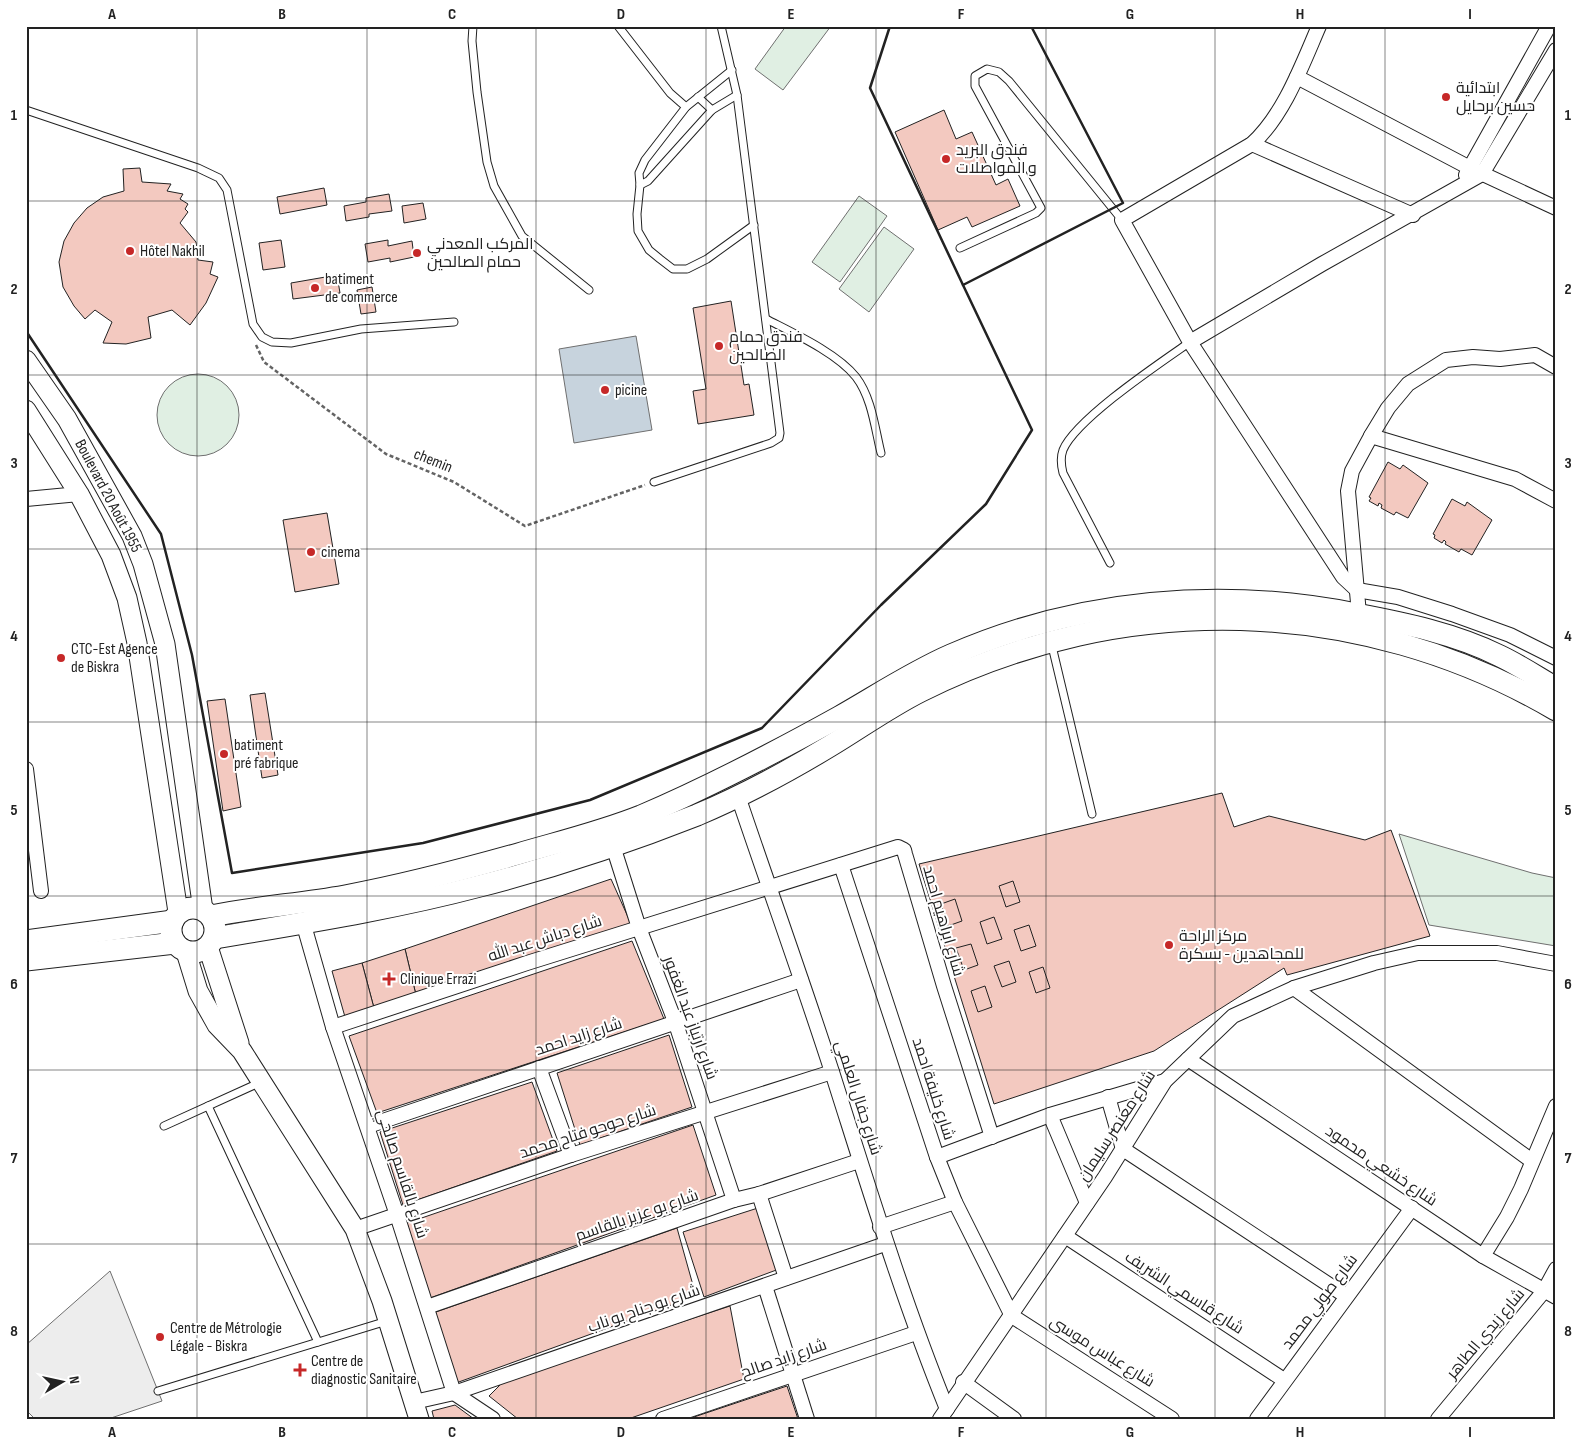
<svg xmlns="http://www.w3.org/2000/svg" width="1582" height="1445" viewBox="0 0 1582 1445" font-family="'Sofia Sans Condensed',Cairo,sans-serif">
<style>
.green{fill:#e0efe3;stroke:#6f6f6f}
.parking{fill:#ededed;stroke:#6f6f6f}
.water{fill:#c7d3dd;stroke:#6f6f6f}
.building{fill:#f3c9c0;stroke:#222}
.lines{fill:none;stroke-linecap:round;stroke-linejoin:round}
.lane-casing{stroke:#222;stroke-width:9}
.street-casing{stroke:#222;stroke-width:16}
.secondary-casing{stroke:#222;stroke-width:21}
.primary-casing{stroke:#222;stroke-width:23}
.path{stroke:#646464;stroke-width:2.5;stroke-dasharray:4 2.5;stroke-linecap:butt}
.lane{stroke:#fff;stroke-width:7}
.street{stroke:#fff;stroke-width:14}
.secondary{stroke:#fff;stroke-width:19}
.primary{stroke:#fff;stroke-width:21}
.wall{stroke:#222;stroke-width:2.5}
.grid{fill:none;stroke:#222;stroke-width:1;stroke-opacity:0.55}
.poi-dot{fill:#c62828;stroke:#fff;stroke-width:2}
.labels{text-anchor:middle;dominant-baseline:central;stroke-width:4;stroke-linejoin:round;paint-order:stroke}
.poi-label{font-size:16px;fill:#222;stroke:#fff;text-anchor:start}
.street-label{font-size:16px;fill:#222;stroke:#fff}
.neatline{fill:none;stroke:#222;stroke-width:2}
.grid-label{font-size:16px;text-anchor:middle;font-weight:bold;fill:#222}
</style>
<rect width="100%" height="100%" fill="#fff"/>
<g class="green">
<polygon points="786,26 831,26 783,90 755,69"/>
<polygon points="859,196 887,216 840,282 812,262"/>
<polygon points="884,227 914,249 869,312 839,289"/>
<circle cx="198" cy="415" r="41"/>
<polygon points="1399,834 1532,873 1556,878 1556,946 1429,925"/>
</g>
<polygon class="parking" points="110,1271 162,1401 108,1419 35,1419 26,1410 26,1345"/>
<polygon class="water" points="636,336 652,430 574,443 559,349"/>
<g class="building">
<polygon points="944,110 956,139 972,132 996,185 1008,179 1020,206 972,227 967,217 938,230 895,132"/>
<polygon points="140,168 142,182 171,184 167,191 183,194 180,199 188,204 185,209 188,212 180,223 196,242 198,260 213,262 210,274 218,277 206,303 190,325 172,310 148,317 151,338 126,344 103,343 112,322 95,310 85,319 74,306 63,287 59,262 64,241 74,223 87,208 103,197 124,191 123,169"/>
<polygon points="324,188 327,205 280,214 277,197"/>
<polygon points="389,194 392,211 369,214 369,217 346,221 344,206 366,202 366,198"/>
<polygon points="423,203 426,219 404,223 402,206"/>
<polygon points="281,240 285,267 263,270 259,243"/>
<polygon points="388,240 388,246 412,241 414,257 390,262 390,258 368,262 365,244"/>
<polygon points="337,275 340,293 293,299 291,283"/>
<polygon points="372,287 376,312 361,314 357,290"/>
<polygon points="731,301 744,385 749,384 754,415 698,424 693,391 706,389 693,308"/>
<polygon points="1388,462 1400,469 1403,465 1428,483 1408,518 1396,512 1394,515 1381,508 1382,505 1379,503 1378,506 1369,501 1371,498 1369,497"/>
<polygon points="1452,499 1465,506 1467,502 1492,520 1472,555 1461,549 1459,552 1445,544 1446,542 1444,540 1442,543 1434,538 1435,535 1433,534"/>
<polygon points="327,513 339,584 295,592 283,520"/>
<polygon points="265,693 278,775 262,778 250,695"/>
<polygon points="225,699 241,807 223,811 207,701"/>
<polygon points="1222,793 1234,827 1269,816 1365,840 1391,830 1430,936 1287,975 1284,968 1154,1051 994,1104 919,864"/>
<polygon points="611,879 632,926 416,995 405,949"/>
<polygon points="1013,881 1020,902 1006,907 999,886"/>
<polygon points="955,899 962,921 948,926 941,904"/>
<polygon points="994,917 1002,939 987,944 980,922"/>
<polygon points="1029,925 1036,946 1021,951 1014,930"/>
<polygon points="632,941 664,1019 377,1113 349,1036"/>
<polygon points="971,944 978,965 964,970 956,948"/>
<polygon points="405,949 416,995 374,1008 362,963"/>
<polygon points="1009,961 1016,982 1002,987 994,966"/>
<polygon points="362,963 374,1008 345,1017 332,971"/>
<polygon points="1043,967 1050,988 1036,993 1029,972"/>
<polygon points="985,986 992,1007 978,1012 971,991"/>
<polygon points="669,1035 692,1107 580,1145 557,1073"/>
<polygon points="532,1082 557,1151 403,1205 380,1132"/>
<polygon points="693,1125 716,1195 430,1298 407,1223"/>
<polygon points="761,1207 779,1269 704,1297 683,1232"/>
<polygon points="677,1228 696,1296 456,1383 433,1313"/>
<polygon points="730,1306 744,1379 628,1419 518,1419 489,1396 505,1380"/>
<polygon points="787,1386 798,1419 688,1419"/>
<polygon points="455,1405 474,1419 434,1419 432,1411"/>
</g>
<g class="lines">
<g class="lane-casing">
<g id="lane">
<polyline points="473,26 472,41 477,92 487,162 494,186 522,236 589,290"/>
<polyline points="618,26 670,93 686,107"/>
<polyline points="732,70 686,107 645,160 639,173 640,185 637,214 638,231 649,250 660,259 673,269 687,269 707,259 754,225"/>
<polyline points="698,97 712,110"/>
<polyline points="26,110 198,168 219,178 227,190 253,324 262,337 272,342 291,343 361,329 454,322"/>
<polyline points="640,185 648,181 712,110 737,95"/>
<polyline points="960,248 1036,213 1041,208 975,86 975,76 987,69 999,72 1009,81 1122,220"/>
<path d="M 766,319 C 793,333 837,353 856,377 C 872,398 875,429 881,453"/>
<polyline points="654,482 771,443 779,438 780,433 737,95 721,26"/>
<path d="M 1110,563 L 1063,473 C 1061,465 1060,458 1063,450 C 1076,419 1160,363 1190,342"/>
<polyline points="1052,646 1092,814"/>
<polyline points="208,1106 318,1342"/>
<polyline points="164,1126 261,1082"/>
<polyline points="158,1391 387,1321"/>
</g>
</g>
<g class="street-casing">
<g id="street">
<path d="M 1319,26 C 1302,65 1284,115 1252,144 L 1122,220 L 1190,342 L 1343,577 L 1357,590 L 1398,597 L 1452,614 L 1510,635 L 1556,658"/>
<polyline points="1297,77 1470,168 1556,208"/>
<polyline points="1252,144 1413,215"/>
<polyline points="1466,175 1549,26"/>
<polyline points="1190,342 1322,264 1482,174 1556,50"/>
<polyline points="1371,436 1388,408 1408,384 1446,360 1473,357 1500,359 1535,355 1556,367"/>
<polyline points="26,499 79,494"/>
<polyline points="1359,614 1348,491 1352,471 1371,436 1515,479 1556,501"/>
<polyline points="26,769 41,891"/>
<path d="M 738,796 C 769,888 802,979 832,1072 C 868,1185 902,1298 947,1409"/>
<polyline points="613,846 639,928 676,1024 734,1200"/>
<polyline points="841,865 937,1157 955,1202 1012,1316 1172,1419"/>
<polyline points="303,922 333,1027 397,1215 454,1393 493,1419"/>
<polyline points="1294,988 1532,1161"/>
<polyline points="333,1027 527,963 898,847 904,850 905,854 944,986 992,1137"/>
<polyline points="1188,1059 1483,1256 1556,1297"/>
<polyline points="539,1068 571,1155"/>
<polyline points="1108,1097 1123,1149 1346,1296"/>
<polyline points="1050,1115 1087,1203"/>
<polyline points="368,1126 801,980"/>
<polyline points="937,1157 1050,1115 1165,1081"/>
<polyline points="759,1194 786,1278"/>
<polyline points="880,1227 955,1202"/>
<polyline points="355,1229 571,1155 832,1072"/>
<polyline points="1065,1236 1284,1380"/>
<polyline points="1483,1256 1507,1217 1521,1189 1556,1106"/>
<polyline points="765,1286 807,1419"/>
<polyline points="427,1307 734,1200 759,1194 859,1161"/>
<polyline points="963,1382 1014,1419"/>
<polyline points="414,1402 454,1393 885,1244"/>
<polyline points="663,1419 916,1333"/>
<polyline points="940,1419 1105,1177 1165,1081 1233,1016 1294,988 1374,963 1418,953 1497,953 1556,964"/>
<polyline points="1257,1419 1412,1208"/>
<polyline points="1438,1419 1544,1291 1556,1269"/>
</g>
</g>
<g class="secondary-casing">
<g id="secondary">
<polyline points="26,360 67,419 132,536 143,564 165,644 203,910"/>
<polyline points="26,410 79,494 111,555 127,598 137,643 178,912"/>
<polyline points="208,947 239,1043"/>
<polyline points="186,952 198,991 217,1025 242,1051 355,1229 382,1301 419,1419"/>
</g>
</g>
<g class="primary-casing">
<g id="primary">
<circle cx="193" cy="930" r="22"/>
<path d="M 211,916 C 255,907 300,904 345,896 C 404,885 461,870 518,854 C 559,842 601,832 641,816 C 709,787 774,753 839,717 C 876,696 912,672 951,655 C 1079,599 1221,587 1356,614 C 1404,623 1456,634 1500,656 C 1519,665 1537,677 1556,688"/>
<path d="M 215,938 C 303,923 393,909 480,886 C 554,867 626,843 697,815 C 742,796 787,772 830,746 C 860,728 889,707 921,691 C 1123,590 1360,595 1556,710"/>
<polyline points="26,941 173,921"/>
<polyline points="26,960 175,943"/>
</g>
</g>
<polyline class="path" points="256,345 264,362 386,454 454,482 525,526 645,485"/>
<use href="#lane" class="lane"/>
<use href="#street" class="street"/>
<use href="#secondary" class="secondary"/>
<use href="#primary" class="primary"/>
<g class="wall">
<polyline points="890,26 870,88 963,285 1123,203 1031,26"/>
<polyline points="26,331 161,534 192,655 232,873 423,843 590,800 762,728 881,605 986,504 1032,430 963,285"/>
</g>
</g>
<path class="grid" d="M 197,26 L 197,1419M 367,26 L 367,1419M 536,26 L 536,1419M 706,26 L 706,1419M 876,26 L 876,1419M 1046,26 L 1046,1419M 1215,26 L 1215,1419M 1385,26 L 1385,1419M 26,201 L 1556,201M 26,375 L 1556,375M 26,549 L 1556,549M 26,722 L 1556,722M 26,896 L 1556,896M 26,1070 L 1556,1070M 26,1244 L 1556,1244"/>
<g class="poi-dot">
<circle cx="1446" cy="97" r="5"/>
<circle cx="946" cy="159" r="5"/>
<circle cx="130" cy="251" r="5"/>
<circle cx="417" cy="253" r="5"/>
<circle cx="315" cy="288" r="5"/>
<circle cx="719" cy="346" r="5"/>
<circle cx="605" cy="390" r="5"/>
<circle cx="311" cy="552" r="5"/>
<circle cx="61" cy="658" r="5"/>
<circle cx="224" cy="754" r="5"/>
<circle cx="1169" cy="945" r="5"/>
<path d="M386.5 971.5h5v5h5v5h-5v5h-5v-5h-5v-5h5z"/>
<circle cx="160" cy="1337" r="5"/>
<path d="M297.5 1362.5h5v5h5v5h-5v5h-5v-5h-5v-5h5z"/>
</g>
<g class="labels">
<g class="poi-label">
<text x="1456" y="88">ابتدائية<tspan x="1456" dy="18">حسين برحايل</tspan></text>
<text x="956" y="150">فندق البريد<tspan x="956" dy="18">و المواصلات</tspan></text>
<text x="427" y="244">المركب المعدني<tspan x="427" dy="18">حمام الصالحين</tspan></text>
<text x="140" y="251">Hôtel Nakhil</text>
<text x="325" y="279">batiment<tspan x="325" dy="18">de commerce</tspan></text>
<text x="729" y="337">فندق حمام<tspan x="729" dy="18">الصالحين</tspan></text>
<text x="615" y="390">picine</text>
<text x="321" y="552">cinema</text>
<text x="71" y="649">CTC-Est Agence<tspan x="71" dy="18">de Biskra</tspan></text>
<text x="234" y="745">batiment<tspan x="234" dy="18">pré fabrique</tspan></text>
<text x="1179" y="936">مركز الراحة<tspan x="1179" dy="18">للمجاهدين - بسكرة</tspan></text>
<text x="400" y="979">Clinique Errazi</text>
<text x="170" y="1328">Centre de Métrologie<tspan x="170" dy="18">Légale - Biskra</tspan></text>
<text x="311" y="1361">Centre de<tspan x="311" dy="18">diagnostic Sanitaire</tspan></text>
</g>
<g class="street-label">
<text transform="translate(433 461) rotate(22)">chemin</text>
<text transform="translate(108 496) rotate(62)">Boulevard 20 Août 1955</text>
<text transform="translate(943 921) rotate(74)">شارع ابراهيم احمد</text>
<text transform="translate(545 939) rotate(-18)">شارع دباش عبد الله</text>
<text transform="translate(690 1018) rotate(70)">شارع ارتباز عبد الغفور</text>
<text transform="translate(579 1037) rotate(-18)">شارع زايد احمد</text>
<text transform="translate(933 1089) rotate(72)">شارع خليفة احمد</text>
<text transform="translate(858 1098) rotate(72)">شارع جفال العلمي</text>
<text transform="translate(1117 1126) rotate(-57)">شارع معنصر سليمان</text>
<text transform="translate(588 1132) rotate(-18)">شارع حوحو فتاح محمد</text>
<text transform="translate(1381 1166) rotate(34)">شارع خشعي محمود</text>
<text transform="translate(402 1174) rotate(72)">شارع بالقاسم صالحي</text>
<text transform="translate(637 1216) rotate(-19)">شارع بو عزيز بالقاسم</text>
<text transform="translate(1184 1293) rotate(33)">شارع قاسمي الشريف</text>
<text transform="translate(1320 1302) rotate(-53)">شارع صولي محمد</text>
<text transform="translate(644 1309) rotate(-19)">شارع بو جناح بو ناب</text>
<text transform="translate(1486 1334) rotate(-50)">شارع زيدي الطاهر</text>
<text transform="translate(1102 1352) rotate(32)">شارع عباس موسى</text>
<text transform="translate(784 1359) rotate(-19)">شارع زايد صالح</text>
</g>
</g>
<rect width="1582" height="1445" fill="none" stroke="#ffffff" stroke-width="55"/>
<g transform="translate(62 1382) rotate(81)" stroke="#ffffff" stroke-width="4" paint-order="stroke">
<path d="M0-4L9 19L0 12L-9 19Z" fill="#222222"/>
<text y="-8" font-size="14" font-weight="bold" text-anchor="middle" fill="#222222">N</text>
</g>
<rect x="28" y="28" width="1526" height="1390" class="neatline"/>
<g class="grid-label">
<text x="112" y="19">A</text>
<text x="282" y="19">B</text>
<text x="452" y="19">C</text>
<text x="621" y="19">D</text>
<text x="791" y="19">E</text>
<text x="961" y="19">F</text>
<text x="1130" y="19">G</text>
<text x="1300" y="19">H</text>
<text x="1470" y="19">I</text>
<text x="14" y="120">1</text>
<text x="1568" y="120">1</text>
<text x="14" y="294">2</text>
<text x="1568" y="294">2</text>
<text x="14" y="468">3</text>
<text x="1568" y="468">3</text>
<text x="14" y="641">4</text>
<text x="1568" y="641">4</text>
<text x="14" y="815">5</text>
<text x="1568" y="815">5</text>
<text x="14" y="989">6</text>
<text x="1568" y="989">6</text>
<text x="14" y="1163">7</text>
<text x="1568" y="1163">7</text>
<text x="14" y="1336">8</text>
<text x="1568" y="1336">8</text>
<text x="112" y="1437">A</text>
<text x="282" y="1437">B</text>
<text x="452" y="1437">C</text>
<text x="621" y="1437">D</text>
<text x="791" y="1437">E</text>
<text x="961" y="1437">F</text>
<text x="1130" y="1437">G</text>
<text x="1300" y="1437">H</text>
<text x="1470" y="1437">I</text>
</g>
</svg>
